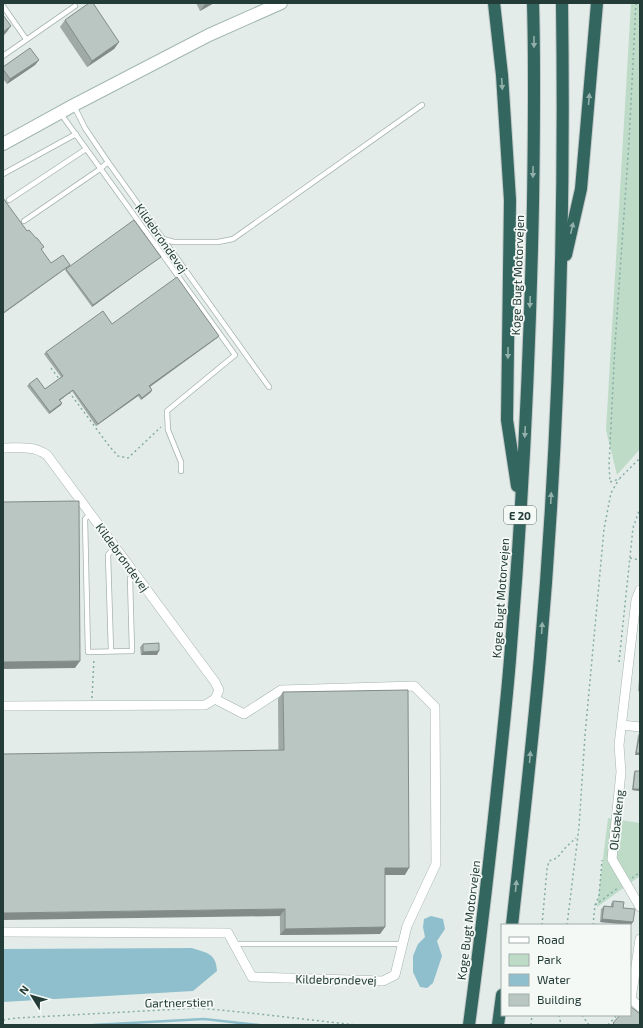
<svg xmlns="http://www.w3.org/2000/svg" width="643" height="1028" viewBox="0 0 643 1028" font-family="'Exo 2',sans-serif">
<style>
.green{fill:#bedbc8}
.water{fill:#8fbfcd}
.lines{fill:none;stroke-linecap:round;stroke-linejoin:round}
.stream{stroke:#8fbfcd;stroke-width:2.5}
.lane-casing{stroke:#a6b4b0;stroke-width:6}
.street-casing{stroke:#a6b4b0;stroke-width:10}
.secondary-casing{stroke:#a2b7b1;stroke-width:14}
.highway-casing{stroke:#c2c8c7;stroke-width:14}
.path{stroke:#86ada4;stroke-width:1.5;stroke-dasharray:2 3;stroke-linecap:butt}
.lane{stroke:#fff;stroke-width:4.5}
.street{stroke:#fff;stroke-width:9}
.secondary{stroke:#fff;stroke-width:12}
.highway{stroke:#32665f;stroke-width:12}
.wall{fill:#9faaa7}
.shaded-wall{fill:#828b88}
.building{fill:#b9c6c2;stroke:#828b88}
.oneway{fill:#93b0aa}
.labels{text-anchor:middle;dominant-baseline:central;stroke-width:3.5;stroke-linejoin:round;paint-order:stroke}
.shield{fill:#f4f9f6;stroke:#627570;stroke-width:1}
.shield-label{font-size:11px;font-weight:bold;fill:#243c37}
.street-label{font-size:12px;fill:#243c37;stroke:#f4f9f6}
</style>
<rect width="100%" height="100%" fill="#e3ece9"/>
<g class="green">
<polygon points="631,3 640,3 640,449 617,475 606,430"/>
<polygon points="608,818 640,823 640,876 597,907"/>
</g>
<g class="water">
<polygon points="431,916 443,919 445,929 437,941 442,956 433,983 427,988 420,987 413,972 413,956 418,944 425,937 423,927 424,919"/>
<path d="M 192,948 C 207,953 216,953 217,971 L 193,991 L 3,1002 L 3,949 Z"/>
</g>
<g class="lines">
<polyline class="stream" points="93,1025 204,1019 259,1025"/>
<g class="lane-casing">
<g id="lane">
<polyline points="3,6 26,39"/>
<polyline points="3,56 75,6"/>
<polyline points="74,106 85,128 108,162 269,387"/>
<polyline points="61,114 235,355 167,411 168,430 181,462 181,471"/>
<polyline points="3,174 76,134"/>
<polyline points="9,200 86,149"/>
<polyline points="24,221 100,169 108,162"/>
<polyline points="163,239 174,242 218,242 233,239 240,234 422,105"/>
<polyline points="91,513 85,519 88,652 132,651 130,578 135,574"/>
<polyline points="111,651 108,555 115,546"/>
<polyline points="234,944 403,944"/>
</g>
</g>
<g class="street-casing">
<g id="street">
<path d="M 3,448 C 19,448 33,445 47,455 L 215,682 L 219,690 L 215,699 L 205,705 L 3,706"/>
<polyline points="640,590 636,600 619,745 621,772 612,859 640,907"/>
<polyline points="622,725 640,727"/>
<polyline points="3,932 228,933 252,977 383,981 395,975 407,926 436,864 435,707 414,686 281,690 244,714 215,699"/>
<polyline points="640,939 631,999 640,1007"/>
</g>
</g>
<g class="secondary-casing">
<polyline id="secondary" points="3,144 74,105 209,35 281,3"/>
</g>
<g class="highway-casing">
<g id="highway">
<polyline points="494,3 502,75 510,200 507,420 517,486"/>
<polyline points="566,255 581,189 597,3"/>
<path d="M 512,925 C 522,836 532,747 540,657 C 559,440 565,221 562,3"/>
<path d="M 469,1025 C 482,928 493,831 503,733 C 506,704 509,675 511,646 C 523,499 530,352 533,204 C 534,137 535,70 533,3"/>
<polyline points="498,1025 502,995"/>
</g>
</g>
<g class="path">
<polyline points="636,3 629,142 615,345 609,465 610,482 619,479 640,458"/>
<polyline points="51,368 60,380"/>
<polyline points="69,392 110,447 118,456 128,458 161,427"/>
<polyline points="630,558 640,560"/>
<polyline points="619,662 633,528 640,508"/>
<polyline points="92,698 94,658"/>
<polyline points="632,878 640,872"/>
<polyline points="595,905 618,888"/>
<polyline points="542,925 547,869 549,861 557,858 566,847 576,838"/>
<polyline points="567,925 579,827 585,735 604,529 611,493 619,479"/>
<polyline points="593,925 595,905 599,896 602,860"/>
<polyline points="559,1015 561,1025"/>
<polyline points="582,1015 589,1025"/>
<polyline points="3,1020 17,1018 198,1008 250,1013 356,1025"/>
<polyline points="531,1025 532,1015"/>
<polyline points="608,1025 617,1015"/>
</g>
<use href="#lane" class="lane"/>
<use href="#street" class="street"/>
<use href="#secondary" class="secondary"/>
<use href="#highway" class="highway"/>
</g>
<g class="wall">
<polygon points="196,3 214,3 200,11"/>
<polygon points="65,20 119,42 114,49 87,67 60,27"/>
<polygon points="39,60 35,65 7,84 3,79 3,67"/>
<polygon points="159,258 92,307 65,270 66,269"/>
<polygon points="112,324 217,338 150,387 152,390 151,392 141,400 138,396 96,426 72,391 60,400 62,403 61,405 49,414 27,386 29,384 45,389 61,377 44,354 46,352"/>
<polygon points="143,644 157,655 141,655 140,647"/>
<polygon points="640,678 640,692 638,691 639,679"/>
<polygon points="283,692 405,875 385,875 385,927 380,934 280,935 278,699"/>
<polygon points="640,733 640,755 635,755 638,735"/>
<polygon points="635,771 640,771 640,791 632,790 634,772"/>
<polygon points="613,901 623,908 631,925 600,922 601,909 604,906 611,907 611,904"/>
</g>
<g class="shaded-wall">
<polygon points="207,3 214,3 200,11 205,4"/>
<polygon points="11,26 6,33 3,36 3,32"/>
<polygon points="119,42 114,49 87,67 92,61"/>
<polygon points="39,60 35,65 7,84 10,79"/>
<polygon points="161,257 159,258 92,307 93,305"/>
<polygon points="70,265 68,267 3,314 3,313"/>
<polygon points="219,336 217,338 148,388 149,386"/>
<polygon points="73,390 72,391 58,402 59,400"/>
<polygon points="152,390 151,392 141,400 142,398"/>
<polygon points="139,394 138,396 96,426 98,424"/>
<polygon points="62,403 61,405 49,414 50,412"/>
<polygon points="159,651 157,655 141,655 143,652"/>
<polygon points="80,661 75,668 3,669 3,662"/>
<polygon points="636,753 640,753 640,755 635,755"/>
<polygon points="633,789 640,789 640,791 632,790"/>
<polygon points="385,868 409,868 405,875 380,875"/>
<polygon points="285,909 280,916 3,920 3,913"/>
<polygon points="602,919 633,922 631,925 600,922"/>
<polygon points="385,927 380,934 280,935 285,929"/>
</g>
<g class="building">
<polygon points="89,3 93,3 119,42 92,61 65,20"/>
<polygon points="3,15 11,26 3,32"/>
<polygon points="30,48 39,60 10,79 3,69 3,67"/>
<polygon points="3,198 27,231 29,230 36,238 37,238 44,247 41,249 51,263 63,255 70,265 3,313"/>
<polygon points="134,220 161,257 93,305 66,269"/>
<polygon points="177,277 219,336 149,386 152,390 142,398 139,394 98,424 73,390 59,400 62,403 50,412 29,384 37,378 45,389 63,376 46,352 103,311 112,324"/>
<polygon points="79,501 80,661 3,662 3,502"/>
<polygon points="159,643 159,651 143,652 143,644"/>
<polygon points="408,690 409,868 385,868 385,927 285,929 285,909 3,913 3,754 284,750 283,692"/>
<polygon points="640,733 640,753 636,753"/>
<polygon points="635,771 640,771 640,789 633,789"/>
<polygon points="613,901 624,902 623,908 635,909 633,922 602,919 604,906 613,907"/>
<polygon points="631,1007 640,1014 640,1025 615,1025 613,1023 620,1015 630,1015 630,1008"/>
</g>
<defs><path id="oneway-solid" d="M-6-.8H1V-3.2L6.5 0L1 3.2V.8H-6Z"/></defs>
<g class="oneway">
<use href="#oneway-solid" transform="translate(534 42) rotate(90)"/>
<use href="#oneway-solid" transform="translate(502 84) rotate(86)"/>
<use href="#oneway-solid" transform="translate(589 99) rotate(-85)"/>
<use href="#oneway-solid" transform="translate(533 172) rotate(91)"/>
<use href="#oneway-solid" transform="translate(572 228) rotate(-77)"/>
<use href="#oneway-solid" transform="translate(530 302) rotate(92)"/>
<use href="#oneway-solid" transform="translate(508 353) rotate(91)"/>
<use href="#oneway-solid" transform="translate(525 432) rotate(93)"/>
<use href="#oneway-solid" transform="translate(551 498) rotate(-87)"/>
<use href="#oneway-solid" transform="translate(542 628) rotate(-86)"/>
<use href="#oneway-solid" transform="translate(530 757) rotate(-85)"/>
<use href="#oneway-solid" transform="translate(516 886) rotate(-84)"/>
</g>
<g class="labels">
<rect class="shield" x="504" y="506" width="32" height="18" rx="3"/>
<g class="shield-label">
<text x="520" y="515">E 20</text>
</g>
<g class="street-label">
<text transform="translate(162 238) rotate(55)">Kildebrøndevej</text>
<text transform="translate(517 275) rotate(-88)">Køge Bugt Motorvejen</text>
<text transform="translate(123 557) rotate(54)">Kildebrøndevej</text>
<text transform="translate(500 598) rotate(-86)">Køge Bugt Motorvejen</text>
<text transform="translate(616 820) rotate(-84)">Olsbækeng</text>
<text transform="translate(468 920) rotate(-83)">Køge Bugt Motorvejen</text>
<text transform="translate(336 979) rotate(1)">Kildebrøndevej</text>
<text transform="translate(179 1002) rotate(-1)">Gartnerstien</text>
</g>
</g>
<rect width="643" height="1028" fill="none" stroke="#243c37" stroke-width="8"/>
<rect x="501" y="924" width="130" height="92" fill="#f4f9f6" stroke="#a1adaa"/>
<rect x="509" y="937" width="20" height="6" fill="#ffffff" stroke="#a1adaa"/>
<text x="537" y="944" font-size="12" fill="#243c37">Road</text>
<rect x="509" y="954" width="20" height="12" fill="#bedbc8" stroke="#a1adaa"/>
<text x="537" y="964" font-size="12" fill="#243c37">Park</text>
<rect x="509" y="974" width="20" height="12" fill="#8fbfcd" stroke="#a1adaa"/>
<text x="537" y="984" font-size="12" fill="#243c37">Water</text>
<rect x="509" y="994" width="20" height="12" fill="#b9c6c2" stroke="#a1adaa"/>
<text x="537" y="1004" font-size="12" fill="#243c37">Building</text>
<g transform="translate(32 996) rotate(307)" stroke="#f4f9f6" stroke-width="3" paint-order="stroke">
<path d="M0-3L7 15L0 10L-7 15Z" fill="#243c37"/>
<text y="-6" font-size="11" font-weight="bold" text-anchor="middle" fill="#243c37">N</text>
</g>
</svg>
